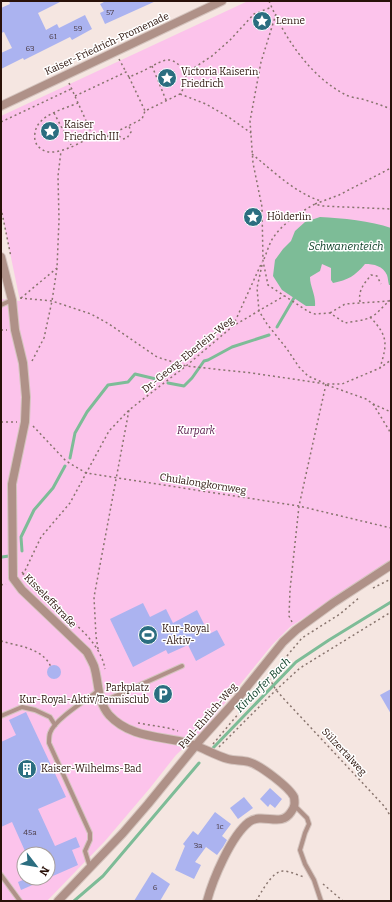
<svg xmlns="http://www.w3.org/2000/svg" width="392" height="902" viewBox="0 0 392 902" font-family="Bitter,serif">
<style>
.green{fill:#fcc3eb;fill-rule:evenodd}
.water{fill:#7dbc97}
.lines{fill:none;stroke-linecap:round;stroke-linejoin:round}
.stream{stroke:#7dbc97;stroke-width:3}
.building{fill:#abb3f0}
.lane-casing{stroke:#d4c4be;stroke-width:6}
.street-casing{stroke:#d4c4be;stroke-width:10}
.path{stroke:#88746d;stroke-width:1.5;stroke-dasharray:2 3;stroke-linecap:butt}
.lane{stroke:#af9188;stroke-width:4}
.street{stroke:#af9188;stroke-width:8}
.labels{text-anchor:middle;dominant-baseline:central;stroke-width:3;stroke-linejoin:round;paint-order:stroke}
.number-label{font-size:8px;fill:#4a3a43}
.poi-label{font-size:10px;fill:#291109;stroke:#fff;text-anchor:start}
.street-label{font-size:10px;fill:#291109;stroke:#fff}
.park-label{font-size:10px;font-style:italic;fill:#531245;stroke:#fff}
.water-label{font-size:11px;font-style:italic;fill:#0e4028;stroke:#fff}
</style>
<rect width="100%" height="100%" fill="#f5e6e1"/>
<path class="green" d="M 248,1 L 391,1 L 391,561 L 290,627 L 272,645 L 205,728 L 176,755 L 150,788 L 105,841 L 47,901 L 1,901 L 1,299 L 20,301 L 1,209 L 1,116 ZM 24,854 L 48,854 L 48,878 L 24,878 Z"/>
<path class="water" d="M 320,217 C 342,218 371,221 391,228 L 391,285 L 389,285 C 388,281 388,278 387,275 C 383,266 374,264 365,264 C 355,276 348,280 333,283 L 331,280 L 331,268 L 322,264 L 320,271 L 310,277 C 310,287 316,295 315,306 L 306,306 L 282,290 L 273,276 L 275,260 L 283,249 L 291,241 L 295,231 L 305,222 Z"/>
<g class="lines">
<g class="stream">
<polyline points="277,327 294,298"/>
<polyline points="168,383 184,386 192,378 204,361 208,360 232,347 269,335"/>
<polyline points="70,458 75,433 87,412 108,385 128,382 135,374 156,379"/>
<polyline points="22,551 21,537 34,510 53,488 65,466"/>
<polyline points="2,557 9,556"/>
<polyline points="213,748 296,662 329,640 391,602"/>
<polyline points="74,901 103,876 199,763"/>
</g>
</g>
<g class="building">
<polygon points="9,1 62,1 38,13 46,30 57,24 59,28 85,15 92,29 72,40 70,37 24,60 23,58 1,69 1,53 12,48 4,32 1,33 1,8 10,4"/>
<polygon points="106,1 156,1 105,24 100,13 104,11 100,4"/>
<polygon points="143,603 150,617 166,609 173,623 197,610 209,634 217,630 225,645 196,661 188,645 168,654 166,650 133,667 110,619"/>
<circle cx="54" cy="672" r="7"/>
<polygon points="391,689 391,714 380,695"/>
<polygon points="26,712 66,797 38,809 55,846 76,837 80,847 72,850 78,865 21,890 18,882 28,878 48,878 48,854 33,854 30,848 25,851 12,822 1,827 1,742 16,735 9,720"/>
<polygon points="270,788 282,799 275,808 270,804 268,807 260,799"/>
<polygon points="244,797 253,808 238,819 230,808"/>
<polygon points="215,812 231,824 222,836 227,840 223,847 217,855 206,847 195,862 201,865 194,879 175,870 185,846 183,844 193,831 198,835"/>
<polygon points="152,872 170,884 160,901 134,901"/>
</g>
<g class="lines">
<g class="lane-casing">
<g id="lane">
<polyline points="1,305 12,300"/>
<polyline points="102,704 111,698 182,666"/>
<polyline points="1,716 22,707 35,710 50,717 55,725"/>
<polyline points="295,806 307,818 309,824 305,833 300,850 305,864 314,880 321,901"/>
<path d="M 90,867 L 85,851 L 90,840 L 90,833 L 49,743 C 49,740 49,736 50,733 C 54,720 86,700 98,691"/>
<polyline points="1,875 20,901"/>
</g>
</g>
<g class="street-casing">
<g id="street">
<polyline points="1,106 222,1"/>
<path d="M 1,257 L 12,300 L 15,330 L 23,363 L 26,397 L 25,422 L 12,484 L 13,578 L 22,590 L 87,652 C 89,656 92,661 94,666 C 99,682 97,701 109,715 C 130,738 161,736 188,743 C 202,747 214,755 228,759 C 235,761 242,760 249,762 C 260,765 289,787 294,797 C 295,803 295,807 291,812 C 281,828 263,812 249,822 C 231,836 213,879 207,901"/>
<polyline points="58,901 123,833 148,804 201,739 238,698 283,642 296,630 333,603 391,565"/>
</g>
</g>
<g class="path">
<path d="M 269,1 C 284,37 309,75 344,94 C 349,97 356,98 362,99 C 372,102 381,105 391,109"/>
<path d="M 276,14 L 261,62 L 250,121 L 253,163 L 262,207 L 263,261 L 268,285 L 309,312 L 315,314 L 330,313 L 345,323 C 353,321 364,321 371,317 C 379,313 384,304 391,300"/>
<polyline points="119,59 126,72"/>
<polyline points="152,66 166,100"/>
<polyline points="186,73 212,56 230,40 254,14 272,7"/>
<polyline points="129,77 145,111"/>
<polyline points="69,83 93,136"/>
<polyline points="180,94 206,104 230,118 251,133"/>
<path d="M 75,96 L 126,72 L 129,77 C 136,74 144,71 152,66 C 169,57 173,57 186,73 L 185,86 L 180,94 L 145,111 L 142,119 L 100,140 L 93,136 C 81,142 67,151 53,152 C 47,153 41,150 37,145 C 35,142 34,137 35,133 C 37,115 64,109 78,103"/>
<polyline points="54,113 71,145"/>
<polyline points="1,122 71,89"/>
<polyline points="115,133 123,139 127,138 131,132 129,126"/>
<path d="M 252,154 C 273,171 295,193 321,201"/>
<polyline points="315,204 339,195 391,168"/>
<polyline points="1,208 11,257"/>
<path d="M 264,259 C 267,252 269,244 273,238 C 283,223 299,213 315,204 L 322,206 L 391,209"/>
<polyline points="262,265 257,288 259,311 267,324 287,349 299,367 308,376 324,383"/>
<polyline points="20,298 52,301 91,314 109,324 157,357 186,366 252,373 326,384 342,384 380,368 391,360"/>
<polyline points="21,298 57,268"/>
<path d="M 360,302 C 358,290 364,284 371,275 L 377,276 L 381,284"/>
<polyline points="330,313 345,304 389,301"/>
<path d="M 370,317 C 389,337 387,344 380,368"/>
<polyline points="233,326 262,262"/>
<polyline points="1,330 7,330"/>
<polyline points="32,361 44,338 52,301 57,268 59,220 58,176 61,151"/>
<polyline points="327,385 366,399 373,404 391,412"/>
<polyline points="373,404 389,430 391,435"/>
<polyline points="1,422 17,422"/>
<polyline points="33,426 66,461 86,473 299,506 391,528"/>
<polyline points="22,572 34,588"/>
<polyline points="23,575 41,537 70,503 109,431 129,410 186,366 233,326 284,296"/>
<polyline points="1,585 6,584"/>
<polyline points="373,588 391,579"/>
<path d="M 44,598 C 65,616 100,639 105,669"/>
<polyline points="292,622 289,616 290,590 299,506 326,384"/>
<path d="M 1,641 C 18,646 43,648 51,667"/>
<polyline points="98,649 96,636 94,597 129,410"/>
<polyline points="269,678 276,690 284,699 385,807 391,817"/>
<polyline points="138,723 168,728 178,731"/>
<polyline points="213,744 302,638 340,614 360,597"/>
<polyline points="219,747 276,690 300,668 391,612"/>
<polyline points="323,884 343,901"/>
<path d="M 256,901 C 261,893 272,871 283,871 C 290,871 297,875 304,877"/>
</g>
<use href="#lane" class="lane"/>
<use href="#street" class="street"/>
</g>
<defs>
<g id="sight-disc" transform="scale(1)"><circle r="9.5" fill="#2b6e80" stroke="#fff"/><path d="M0-6L1.8-2.2L6-1.7L2.9 1.2L3.7 5.4L0 3.3L-3.7 5.4L-2.9 1.2L-6-1.7L-1.8-2.2Z" fill="#fff"/></g>
<g id="stadium-disc" transform="scale(1)"><circle r="9.5" fill="#2b6e80" stroke="#fff"/><path d="M0-5a6.5 5 0 1 0 0 10a6.5 5 0 1 0 0-10ZM-3.5-1.8h7v3.6h-7Z" fill="#fff"/></g>
<g id="parking-disc" transform="scale(1)"><circle r="9.5" fill="#2b6e80" stroke="#fff"/><path d="M-3.5-5.5H1a3.5 3.5 0 0 1 0 7H-1V5.5H-3.5ZM-1-3.4V-.6H.8a1.4 1.4 0 0 0 0-2.8Z" fill="#fff"/></g>
<g id="building-disc" transform="scale(1)"><circle r="9.5" fill="#2b6e80" stroke="#fff"/><path d="M-4-6H4V6H1V3H-1V6H-4ZM-2.5-4.3h1.7v1.8h-1.7ZM.8-4.3h1.7v1.8H.8ZM-2.5-1h1.7V.8h-1.7ZM.8-1h1.7V.8H.8Z" fill="#fff"/></g>
</defs>
<g fill-rule="evenodd">
<use href="#sight-disc" x="262" y="21"/>
<use href="#sight-disc" x="167" y="78"/>
<use href="#sight-disc" x="50" y="131"/>
<use href="#sight-disc" x="253" y="217"/>
<use href="#stadium-disc" x="148" y="635"/>
<use href="#parking-disc" x="163" y="694"/>
<use href="#building-disc" x="27" y="769"/>
</g>
<g class="labels">
<g class="number-label">
<text x="110" y="12">57</text>
<text x="78" y="28">59</text>
<text x="53" y="36">61</text>
<text x="30" y="48">63</text>
<text x="220" y="826">1c</text>
<text x="30" y="832">45a</text>
<text x="198" y="845">3a</text>
<text x="155" y="887">6</text>
</g>
<g class="poi-label">
<text x="276" y="21">Lenne</text>
<text x="181" y="72">Victoria Kaiserin<tspan x="181" dy="12">Friedrich</tspan></text>
<text x="64" y="125">Kaiser<tspan x="64" dy="12">Friedrich III</tspan></text>
<text x="267" y="217">Hölderlin</text>
<text x="162" y="629">Kur-Royal<tspan x="162" dy="12">-Aktiv-</tspan></text>
<text x="149" y="688" text-anchor="end">Parkplatz<tspan x="149" dy="12">Kur-Royal-Aktiv/Tennisclub</tspan></text>
<text x="41" y="769">Kaiser-Wilhelms-Bad</text>
</g>
<g class="street-label">
<text transform="translate(107 44) rotate(-25)">Kaiser-Friedrich-Promenade</text>
<text transform="translate(188 355) rotate(-39)">Dr.-Georg-Eberlein-Weg</text>
<text transform="translate(203 484) rotate(9)">Chulalongkornweg</text>
<text transform="translate(50 601) rotate(46)">Kisseleffstraße</text>
<text transform="translate(208 716) rotate(-49)">Paul-Ehrlich-Weg</text>
<text transform="translate(344 752) rotate(47)">Sülzertalweg</text>
</g>
<g class="park-label">
<text x="196" y="431">Kurpark</text>
</g>
<g class="water-label">
<text x="346" y="246">Schwanenteich</text>
<text transform="translate(263 685) rotate(-45)">Kirdorfer Bach</text>
</g>
</g>
<rect width="392" height="902" fill="none" stroke="#291109" stroke-width="4"/>
<g transform="translate(36 866) rotate(121)"><circle r="19" fill="#ffffff" stroke="#a9a09d"/>
<path d="M0-3L7 15L0 10L-7 15Z" fill="#2b6e80"/>
<text y="-6" font-size="11" font-weight="bold" text-anchor="middle" fill="#291109">N</text>
</g>
</svg>
